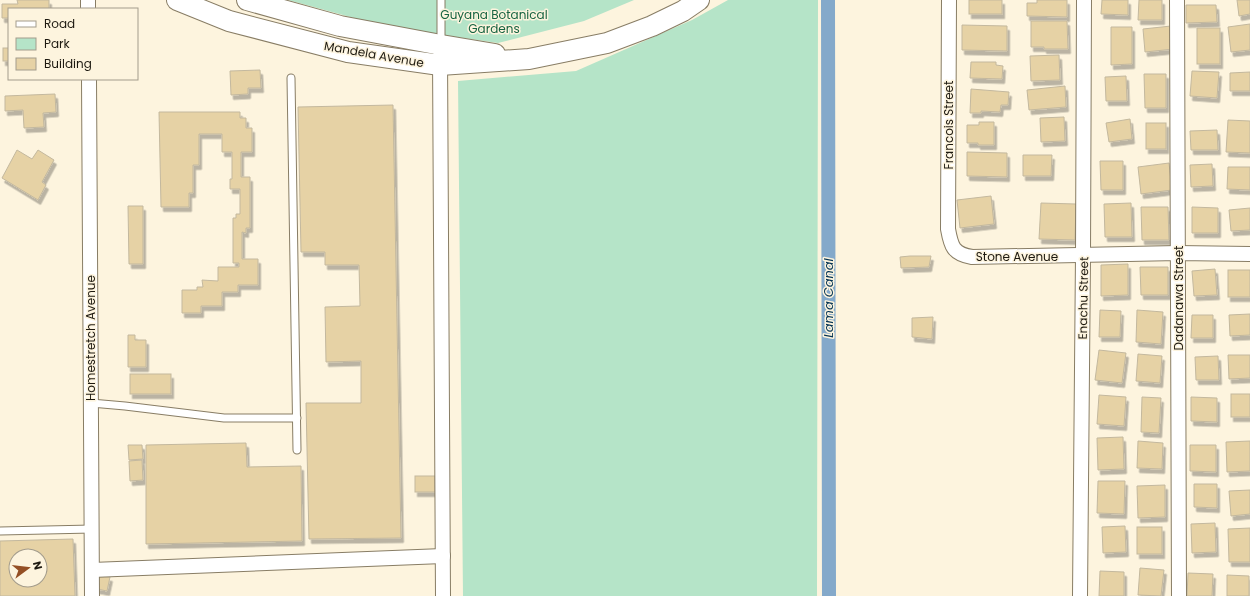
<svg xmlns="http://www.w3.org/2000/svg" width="1250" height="596" viewBox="0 0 1250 596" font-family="Poppins,sans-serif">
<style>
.green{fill:#b5e4c8}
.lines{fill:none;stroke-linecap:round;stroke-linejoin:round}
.canal{stroke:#84a9ca;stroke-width:14}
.building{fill:#e6d2a5;stroke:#c3b89e;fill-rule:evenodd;filter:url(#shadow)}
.service-casing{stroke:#887d65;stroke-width:9}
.minor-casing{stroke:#887d65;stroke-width:16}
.secondary-casing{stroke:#887d65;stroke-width:22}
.service{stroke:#fff;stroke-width:7}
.minor{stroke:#fff;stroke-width:14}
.secondary{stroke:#fff;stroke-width:20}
.labels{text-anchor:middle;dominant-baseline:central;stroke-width:3;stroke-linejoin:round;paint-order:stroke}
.park-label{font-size:12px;fill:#166441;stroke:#fdf4de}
.street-label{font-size:12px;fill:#1d1910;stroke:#fdf4de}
.water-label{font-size:13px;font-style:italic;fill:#053454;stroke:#fdf4de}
</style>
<defs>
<filter id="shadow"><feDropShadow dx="2.5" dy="4.5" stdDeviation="0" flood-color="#0004"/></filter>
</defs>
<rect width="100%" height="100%" fill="#fdf4de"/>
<g class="green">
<polygon points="288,0 634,0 584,21 498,43 387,27"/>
<polygon points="728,0 818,0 817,596 463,596 458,81 576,71 692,20"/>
</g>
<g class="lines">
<polyline class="canal" points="828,0 829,596"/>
</g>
<g class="building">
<polygon points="17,0 49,0 49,9 9,9 9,18 2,18 2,4 18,4"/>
<rect x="969" y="0" width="33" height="14"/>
<polygon points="1037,0 1067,0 1067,17 1027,16 1027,3 1037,3"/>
<polygon points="1102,0 1128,0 1128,15 1101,14"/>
<polygon points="1139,0 1162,0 1162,20 1138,20"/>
<polygon points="1237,0 1250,0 1250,14 1239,16"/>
<polygon points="1186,5 1216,5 1217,22 1186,23"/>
<polygon points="1031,21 1067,21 1068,49 1044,49 1044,47 1031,47"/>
<polygon points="1250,24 1250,50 1231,52 1228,27"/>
<polygon points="962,25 1007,26 1007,51 962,50"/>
<polygon points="1171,26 1174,49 1145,52 1143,29"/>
<polygon points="1111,27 1132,27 1132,64 1111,65"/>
<rect x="1197" y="28" width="23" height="36"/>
<rect x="3" y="48" width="6" height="13"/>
<polygon points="1059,55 1060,80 1031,81 1030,56"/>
<polygon points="971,62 996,62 996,65 1003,66 1002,79 970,78"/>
<polygon points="260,70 261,88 248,88 248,94 231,95 230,71"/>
<polygon points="1192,71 1219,72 1217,98 1190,96"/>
<polygon points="1250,72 1250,91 1230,91 1230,73"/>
<polygon points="1144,74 1166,74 1166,108 1145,108"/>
<polygon points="1126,76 1127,101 1106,101 1105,77"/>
<polygon points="1065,86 1066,107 1029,110 1027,90"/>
<polygon points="971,89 1009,92 1008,105 1001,105 1000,112 981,111 981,113 970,113"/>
<polygon points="55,94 56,112 43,113 44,127 24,128 23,110 5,111 5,96"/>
<polygon points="393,105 401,538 309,539 306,403 361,403 361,361 326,362 325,307 360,306 359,265 325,265 325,252 301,252 298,107"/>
<polygon points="159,112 240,112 240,118 246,118 246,128 252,128 252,152 241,152 241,177 250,177 250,228 246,228 246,233 242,232 242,259 258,259 258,285 238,285 238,292 222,292 222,306 201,306 201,313 182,313 182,290 197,290 197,287 203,287 202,280 218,281 218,267 239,267 239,263 233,263 233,218 236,218 236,214 240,214 240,189 230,189 230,179 232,179 232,152 222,152 222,134 199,134 199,165 193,165 193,193 189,193 189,207 161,207"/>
<polygon points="1064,117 1065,141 1041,142 1040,118"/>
<polygon points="1130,119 1132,139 1109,142 1106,123"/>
<polygon points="1228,120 1250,121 1250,153 1226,152"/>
<polygon points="979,122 994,122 994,145 978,145 978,143 967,143 967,125 979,125"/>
<rect x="1146" y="123" width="20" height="26"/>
<polygon points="1217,130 1218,150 1191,150 1190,131"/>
<polygon points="17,150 32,159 38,150 54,160 42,182 46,185 38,200 2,178"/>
<polygon points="967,152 1007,153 1007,177 967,176"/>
<polygon points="1023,155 1052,155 1051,176 1023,176"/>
<polygon points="1100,161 1123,161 1123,190 1101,190"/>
<polygon points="1169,163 1172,190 1141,194 1138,167"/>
<polygon points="1212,164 1213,186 1191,187 1190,165"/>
<polygon points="1228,167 1250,167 1250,190 1227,189"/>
<polygon points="991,196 994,224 960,228 957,200"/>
<polygon points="1041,203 1076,204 1075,240 1039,239"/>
<polygon points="1131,203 1132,237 1105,237 1104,204"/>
<polygon points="128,206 143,206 143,264 129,264"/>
<polygon points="1141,207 1168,207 1169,240 1142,240"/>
<polygon points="1192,207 1218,208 1218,233 1192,233"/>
<polygon points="1250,208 1250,230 1231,231 1229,210"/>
<polygon points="910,256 931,256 929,267 901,268 900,257"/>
<polygon points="1128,264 1128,295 1101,296 1101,265"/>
<polygon points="1140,267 1168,267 1168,295 1141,295"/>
<polygon points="1215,269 1217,295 1194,296 1192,271"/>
<rect x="1228" y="270" width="22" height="27"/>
<polygon points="1100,310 1121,311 1120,337 1099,337"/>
<polygon points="1137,310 1163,312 1161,344 1136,342"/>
<polygon points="1250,314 1250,335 1230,336 1229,315"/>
<polygon points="1192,315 1213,315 1213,338 1191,338"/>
<polygon points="933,317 932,339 912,337 912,318"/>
<polygon points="128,335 135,335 135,340 146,340 146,367 128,367"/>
<polygon points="1099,350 1126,353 1122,383 1095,380"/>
<polygon points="1138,354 1162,356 1160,383 1136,381"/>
<polygon points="1228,355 1250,355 1250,378 1229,379"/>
<polygon points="1218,356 1219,380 1196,380 1195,357"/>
<rect x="130" y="374" width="41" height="20"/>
<rect x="1231" y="394" width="19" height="23"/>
<polygon points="1099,395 1126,397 1124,426 1097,424"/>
<polygon points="1142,397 1161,398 1159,433 1141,432"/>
<polygon points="1191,397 1217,398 1217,422 1191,421"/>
<polygon points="1123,437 1124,469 1098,470 1097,438"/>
<polygon points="1138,441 1163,443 1162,469 1137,468"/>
<polygon points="1250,441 1250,471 1227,472 1226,442"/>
<polygon points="246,443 247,467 301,466 302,541 146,544 146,445"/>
<polygon points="128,445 142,445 143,459 129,460"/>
<polygon points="1190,445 1216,445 1216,472 1190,471"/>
<polygon points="142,460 143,480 130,481 129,461"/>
<rect x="415" y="476" width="20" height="16"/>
<polygon points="1098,481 1125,481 1124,514 1097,513"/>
<polygon points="1194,484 1217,484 1217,508 1194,507"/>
<polygon points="1165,485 1165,517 1138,518 1137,486"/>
<polygon points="1250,490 1250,514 1231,516 1229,491"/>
<polygon points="1215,523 1216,552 1192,553 1191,524"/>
<polygon points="1125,526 1126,552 1103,553 1102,527"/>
<rect x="1137" y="527" width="25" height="27"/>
<polygon points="1250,528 1250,562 1229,562 1228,529"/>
<path d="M 73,539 L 75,596 L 0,596 L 0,541 ZM 16,556 L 40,556 L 40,580 L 16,580 Z"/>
<polygon points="1140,568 1164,570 1161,596 1138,595"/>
<polygon points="1100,571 1124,572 1124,596 1099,596"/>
<polygon points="1188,573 1213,574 1212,596 1187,596"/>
<polygon points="1227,575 1249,576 1249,596 1227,596"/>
<polygon points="99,576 110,577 107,591 97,589"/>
</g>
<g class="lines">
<g class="service-casing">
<g id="service">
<polyline points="441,0 441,44"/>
<polyline points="291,78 297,450"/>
<polyline points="91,403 125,406 224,418 297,418"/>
<polyline points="0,531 92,529"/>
</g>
</g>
<g class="minor-casing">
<g id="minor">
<polyline points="88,0 88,9"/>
<path d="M 949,0 L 948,229 C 951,246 953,254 972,257 L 1178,253 L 1250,254"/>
<polyline points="1177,0 1179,596"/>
<polyline points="440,56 443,596"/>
<polyline points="89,79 92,596"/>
<polyline points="92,570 443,556"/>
<polyline points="1080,596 1083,255 1084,0"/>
</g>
</g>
<g class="secondary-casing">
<g id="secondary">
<polyline points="177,0 229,21 348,52 440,65 529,59 607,43 652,26 683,11 699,0"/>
<polyline points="247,0 340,26 441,45 495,54"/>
</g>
</g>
<use href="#service" class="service"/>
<use href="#minor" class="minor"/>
<use href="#secondary" class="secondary"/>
</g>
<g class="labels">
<g class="park-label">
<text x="494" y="14">Guyana Botanical<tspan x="494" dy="14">Gardens</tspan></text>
</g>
<g class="street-label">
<text transform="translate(374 54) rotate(10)">Mandela Avenue</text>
<text transform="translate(948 125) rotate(-90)">Francois Street</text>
<text x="1017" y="256">Stone Avenue</text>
<text transform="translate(1083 298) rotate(-89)">Enachu Street</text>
<text transform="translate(1178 298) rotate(-90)">Dadanawa Street</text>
<text transform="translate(90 338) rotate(-90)">Homestretch Avenue</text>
</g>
<g class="water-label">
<text transform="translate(828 298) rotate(-90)">Lama Canal</text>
</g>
</g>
<rect x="8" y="8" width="130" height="72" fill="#fdf4de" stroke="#a39c8c"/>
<rect x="16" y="21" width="20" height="6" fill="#ffffff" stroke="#a39c8c"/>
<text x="44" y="28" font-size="12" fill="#1d1910">Road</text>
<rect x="16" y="38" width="20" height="12" fill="#b5e4c8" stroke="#a39c8c"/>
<text x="44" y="48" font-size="12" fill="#1d1910">Park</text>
<rect x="16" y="58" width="20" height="12" fill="#e6d2a5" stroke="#a39c8c"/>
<text x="44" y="68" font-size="12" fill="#1d1910">Building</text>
<g transform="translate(28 568) rotate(75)"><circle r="19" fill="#fdf4de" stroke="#a39c8c"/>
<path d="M0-3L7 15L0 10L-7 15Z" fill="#944f24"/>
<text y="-6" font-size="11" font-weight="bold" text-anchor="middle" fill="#1d1910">N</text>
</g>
</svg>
